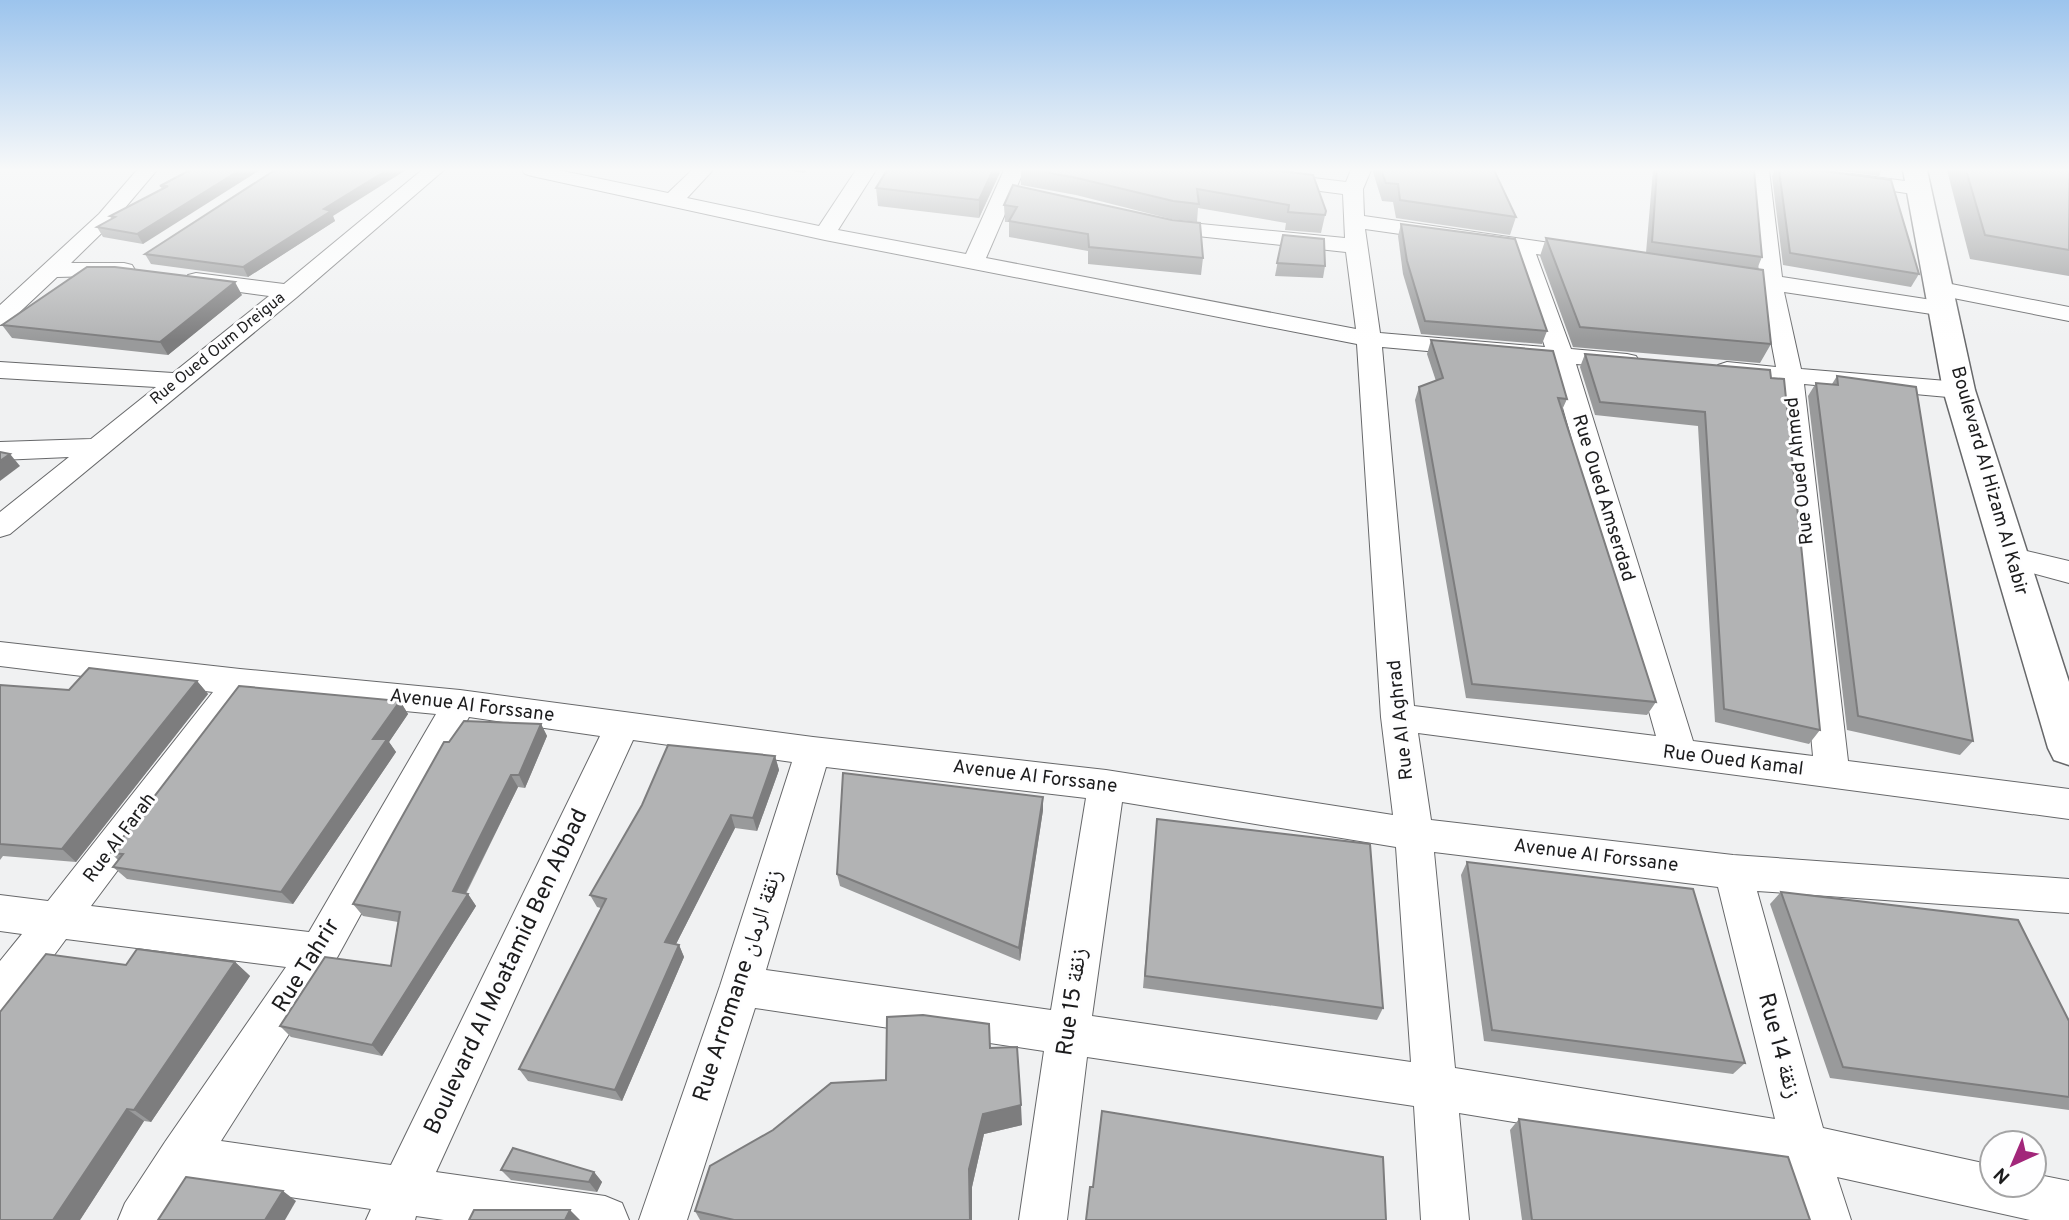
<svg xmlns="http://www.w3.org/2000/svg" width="2069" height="1220" viewBox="0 0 2069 1220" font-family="Overpass,'Noto Naskh Arabic',sans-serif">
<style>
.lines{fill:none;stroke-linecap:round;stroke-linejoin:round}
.minor-casing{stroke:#67686a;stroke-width:2}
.tertiary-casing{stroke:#67686a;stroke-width:3}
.minor{fill:#fff;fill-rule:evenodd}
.tertiary{fill:#fff;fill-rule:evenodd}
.wall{fill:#999a9b}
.shaded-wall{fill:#7d7d7e}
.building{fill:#b2b3b4;stroke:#7d7d7e;stroke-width:2}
.labels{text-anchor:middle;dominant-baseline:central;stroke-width:6;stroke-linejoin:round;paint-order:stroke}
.far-street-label{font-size:16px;fill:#1c1c1d;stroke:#fefeff}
.street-label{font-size:19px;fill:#1c1c1d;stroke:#fefeff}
.near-street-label{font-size:23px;fill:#1c1c1d;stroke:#fefeff}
</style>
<rect width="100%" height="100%" fill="#f0f1f2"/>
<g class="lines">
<g class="minor-casing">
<g id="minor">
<polygon points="137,170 157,170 113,222 71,263 124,263 132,265 135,270 132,275 57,277 8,323 0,325 0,305 99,214"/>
<polygon points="422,170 444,170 297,297 10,534 0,537 0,512 69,457 0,460 0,442 91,439 156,387 0,378 0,362 173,373 269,296 188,285 185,280 188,275 196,273 284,284"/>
<path d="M 522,170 L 558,170 L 668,193 L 692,170 L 713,170 L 687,198 L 819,226 L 856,170 L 876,170 L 838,230 L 966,254 L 1004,170 L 1024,170 L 986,258 L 1356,329 L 1346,252 L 1160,232 L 1152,231 L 1149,226 L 1152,221 L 1160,220 L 1345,238 L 1343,194 L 1205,176 L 1198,174 L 1195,170 L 1248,170 L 1346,182 L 1351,170 L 1371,170 L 1363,189 L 1364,216 L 1592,249 L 1595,254 L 1592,259 L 1584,261 L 1536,254 L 1571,349 L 1627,354 L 1636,356 L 1639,361 L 1636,366 L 1627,368 L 1576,364 L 1693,741 L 1813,756 L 1778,382 L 1718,375 L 1714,370 L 1718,365 L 1727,362 L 1776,367 L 1761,288 L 1745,285 L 1742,280 L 1745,275 L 1759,274 L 1749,170 L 1769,170 L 1782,277 L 1945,302 L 1953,304 L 1957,309 L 1953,314 L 1945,316 L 1784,292 L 1801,369 L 1959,382 L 1968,385 L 1972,390 L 1968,395 L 1959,398 L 1804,384 L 1848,761 L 2069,789 L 2069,819 L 1418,733 L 1431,820 L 1733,855 L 2069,879 L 2069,913 L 1757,891 L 1823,1128 L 1992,1165 L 1992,1185 L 2034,1185 L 2034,1174 L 2069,1181 L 2069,1220 L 2030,1220 L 1837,1177 L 1851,1220 L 1803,1220 L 1788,1167 L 1459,1113 L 1469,1220 L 1421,1220 L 1414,1106 L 1087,1057 L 1067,1220 L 1019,1220 L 1044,1051 L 755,1008 L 687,1220 L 639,1220 L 720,986 L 792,762 L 633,740 L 436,1172 L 605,1196 L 622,1203 L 629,1220 L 444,1220 L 416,1216 L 415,1220 L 366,1220 L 371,1209 L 194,1183 L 170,1220 L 118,1220 L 125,1203 L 165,1142 L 286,967 L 66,939 L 15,1008 L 0,1014 L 0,961 L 22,934 L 0,931 L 0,895 L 48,901 L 213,692 L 0,666 L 0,642 L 240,669 L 460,690 L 813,737 L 1106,770 L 1393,815 L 1381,717 L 1357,344 L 825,240 L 532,176 L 525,174 ZM 1365,229 L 1513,250 L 1545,347 L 1380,333 ZM 1382,347 L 1550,362 L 1656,736 L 1414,706 ZM 248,696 L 436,714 L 309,932 L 91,906 ZM 469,717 L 600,736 L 391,1165 L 221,1141 L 333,965 ZM 826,767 L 1086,798 L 1051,1010 L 766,970 ZM 1122,802 L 1396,847 L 1411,1062 L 1092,1016 ZM 1434,852 L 1718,887 L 1775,1119 L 1455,1068 Z"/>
<polygon points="1852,174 1920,183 1927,185 1930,189 1927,193 1920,195 1845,184 1842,180 1845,176"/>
<polygon points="1941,282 2069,307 2069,321 1933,294 1930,289 1933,284"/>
<polygon points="2010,547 2069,561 2069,583 1999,564 1995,557 1999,550"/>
</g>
</g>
<g class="tertiary-casing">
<polygon id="tertiary" points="1903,170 1927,170 1975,390 2069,682 2069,765 2054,760 2048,748 1943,390"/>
</g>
<use href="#minor" class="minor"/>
<use href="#tertiary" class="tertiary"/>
</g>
<g class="wall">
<polygon points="190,170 143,244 103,237 97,227 112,219 110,216 162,189 160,186"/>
<polygon points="787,170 807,170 804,173"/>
<polygon points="887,170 1001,170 979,218 878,206 876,188"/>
<polygon points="1021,170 1274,170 1326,211 1321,233 1285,230 1286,223 1198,208 1197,222 1171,219 1076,195 1021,185"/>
<polygon points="1374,170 1494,170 1516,217 1510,235 1396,218 1393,202 1382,201 1373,172"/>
<polygon points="1653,170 1754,170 1762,257 1757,269 1771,344 1760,363 1573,347 1540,256 1546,238 1646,253"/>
<polygon points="1775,170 1817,170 1919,274 1911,287 1783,265 1772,176"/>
<polygon points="1835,170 1889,170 1888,171 1882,170 1879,176"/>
<polygon points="1947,170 2069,170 2069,276 1970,259"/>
<polygon points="1013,185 1203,258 1201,275 1088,264 1088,251 1009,237 1009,222 1005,222 1004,205"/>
<polygon points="333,216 335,221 248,277 151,264 145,254"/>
<polygon points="1401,224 1547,331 1542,344 1421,334 1403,274 1398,236"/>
<polygon points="1283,235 1325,266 1323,278 1275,276"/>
<polygon points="242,295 168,355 12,338 2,325"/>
<polygon points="1431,340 1567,399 1562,410 1656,702 1647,715 1466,698 1415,400 1419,387 1436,381 1427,354"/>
<polygon points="1585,354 1770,370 1820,730 1809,744 1715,722 1698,426 1595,415 1580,367"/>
<polygon points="1837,376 1973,741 1960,755 1847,730 1808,396 1816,383 1832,384"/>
<polygon points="197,681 208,694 76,862 3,856 0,860 0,685 69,690"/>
<polygon points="400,701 408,714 389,742 396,752 293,904 127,879 113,867 118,860 111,853"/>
<polygon points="541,724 547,736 525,788 518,787 466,894 468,894 476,906 382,1056 291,1037 280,1026 391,966 398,922 363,916 353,904 449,742"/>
<polygon points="775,756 779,770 757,831 735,828 676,944 679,945 684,957 622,1101 528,1081 519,1069 601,908 597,907 590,895"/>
<polygon points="1043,810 1020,961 840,886 837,874"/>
<polygon points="1157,819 1383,1008 1377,1020 1143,988"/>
<polygon points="1467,862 1745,1063 1733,1074 1484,1041 1461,875"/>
<polygon points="1781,892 2069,1021 2069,1110 1830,1078 1770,904"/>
<polygon points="235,962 250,976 151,1122 144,1121 80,1220 126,965"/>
<polygon points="990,1048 1022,1125 984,1134 972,1187 972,1220 700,1220 695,1211"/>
<polygon points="1519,1119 1810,1220 1522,1220 1510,1130"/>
<polygon points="501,1170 594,1172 602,1182 597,1192 511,1180"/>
</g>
<g class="shaded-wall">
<polygon points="240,170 260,170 143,244 137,234"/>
<polygon points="387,170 406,170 333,216 335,221 248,277 243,267 324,209"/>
<polygon points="993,170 1001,170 979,218 979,200"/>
<polygon points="235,282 242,295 168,355 160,342"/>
<polygon points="10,454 20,466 0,481 0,461"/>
<polygon points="197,681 208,694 76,862 62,849"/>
<polygon points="400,701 408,714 389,742 396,752 293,904 281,892 373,739"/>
<polygon points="541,724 547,736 525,788 519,775"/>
<polygon points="775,756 779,770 757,831 753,818"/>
<polygon points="511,775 518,787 461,902 453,891"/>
<polygon points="1043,797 1043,810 1020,961 1019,948"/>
<polygon points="731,815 735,828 671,954 665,942"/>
<polygon points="468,894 476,906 382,1056 372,1045"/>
<polygon points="679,945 684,957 622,1101 615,1090"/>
<polygon points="235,962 250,976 151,1122 134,1110"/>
<polygon points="1021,1105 1022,1125 984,1134 972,1187 972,1220 970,1220 969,1169 983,1114"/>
<polygon points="127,1109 144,1121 80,1220 53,1220"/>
<polygon points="594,1172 602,1182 597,1192 589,1182"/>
<polygon points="283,1191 296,1201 285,1220 265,1220"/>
<polygon points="570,1210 580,1220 565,1220"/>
</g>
<g class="building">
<polygon points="190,170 240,170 137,234 97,227 115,217 110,216 168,186 160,186"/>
<polygon points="275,170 387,170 324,209 331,211 243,267 145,254"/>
<polygon points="887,170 993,170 979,200 876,188"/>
<polygon points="1033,170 1274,170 1313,175 1326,211 1325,215 1288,212 1289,205 1197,189 1199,204 1173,201 1077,178"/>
<polygon points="1381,170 1494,170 1516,217 1400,200 1398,184 1386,183"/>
<polygon points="1657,170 1754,170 1762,257 1652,242"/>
<polygon points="1779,170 1817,170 1891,180 1919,274 1790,253"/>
<polygon points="1966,170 2069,170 2069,250 1985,235"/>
<polygon points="1013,185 1172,220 1200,223 1203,258 1089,247 1088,234 1009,221 1017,207 1004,205"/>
<polygon points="1401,224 1515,239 1547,331 1425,321 1407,261"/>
<polygon points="1283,235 1324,239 1325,266 1277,263"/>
<polygon points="1546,238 1763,270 1771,344 1580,327"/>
<polygon points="87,267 115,267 235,282 160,342 2,325"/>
<polygon points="1431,340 1553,351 1567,399 1558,398 1656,702 1472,684 1419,387 1443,378"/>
<polygon points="1585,354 1770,370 1771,378 1784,379 1820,730 1724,709 1705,412 1600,402"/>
<polygon points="1837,376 1916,387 1973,741 1858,716 1816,383 1838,385"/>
<polygon points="0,452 10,454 0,461"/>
<polygon points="89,668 197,681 62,849 0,844 0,685 69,690"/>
<polygon points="239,686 400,701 373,739 387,739 281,892 113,867 123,854 111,853"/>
<polygon points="464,721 541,724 519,775 511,775 453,891 468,894 372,1045 280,1026 325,957 391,966 400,912 353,904 444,742 449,742"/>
<polygon points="668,745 775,756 753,818 731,815 665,942 679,945 615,1090 519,1069 606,899 590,895 642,805"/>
<polygon points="843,773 1043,797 1019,948 837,874"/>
<polygon points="1157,819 1370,844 1383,1008 1145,976"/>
<polygon points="1467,862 1693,889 1745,1063 1492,1030"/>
<polygon points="1781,892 2018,920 2069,1021 2069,1097 1843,1067"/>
<polygon points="137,949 235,962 134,1110 127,1109 53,1220 0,1220 0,1012 46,954 126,965"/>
<polygon points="923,1015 989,1024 990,1048 1017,1047 1021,1105 983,1114 969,1169 970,1220 734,1220 695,1211 710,1166 773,1130 831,1083 886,1080 887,1017"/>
<polygon points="1102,1111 1383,1157 1386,1220 1086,1220 1090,1187 1093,1187"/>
<polygon points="1519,1119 1788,1157 1810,1220 1532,1220"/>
<polygon points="513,1148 594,1172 589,1182 501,1170"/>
<polygon points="186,1177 283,1191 265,1220 158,1220"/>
<polygon points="474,1210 570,1210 565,1220 469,1220"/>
</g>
<linearGradient id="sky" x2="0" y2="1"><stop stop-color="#9cc4ed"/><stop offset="0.5" stop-color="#f8f9f9"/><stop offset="1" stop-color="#f8f9f9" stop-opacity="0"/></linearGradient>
<rect width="2069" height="340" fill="url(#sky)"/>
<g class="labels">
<g class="far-street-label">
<text transform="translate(218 349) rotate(-39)">Rue Oued Oum Dreigua</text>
</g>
<g class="street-label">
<text transform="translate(1800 471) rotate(-96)">Rue Oued Ahmed</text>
<text transform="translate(1989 481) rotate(74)">Boulevard Al Hizam Al Kabir</text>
<text transform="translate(1603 498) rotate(73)">Rue Oued Amserdad</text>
<text transform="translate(472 706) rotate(7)">Avenue Al Forssane</text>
<text transform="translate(1401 720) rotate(-96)">Rue Al Aghrad</text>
<text transform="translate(1733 761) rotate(7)">Rue Oued Kamal</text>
<text transform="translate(1035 777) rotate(7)">Avenue Al Forssane</text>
<text transform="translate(120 838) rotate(-53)">Rue Al Farah</text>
<text transform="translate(1596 856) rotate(7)">Avenue Al Forssane</text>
</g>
<g class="near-street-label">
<text transform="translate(307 966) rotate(-58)">Rue Tahrir</text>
<text transform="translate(507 972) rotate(-65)">Boulevard Al Moatamid Ben Abbad</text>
<text transform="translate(739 986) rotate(-72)">Rue Arromane زنقة الرمان</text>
<text transform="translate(1073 1002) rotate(-82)">Rue 15 زنقة</text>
<text transform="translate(1778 1046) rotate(75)">Rue 14 زنقة</text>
</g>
</g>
<g transform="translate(2013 1164) rotate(224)"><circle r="33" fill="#fefeff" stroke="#a4a4a5" stroke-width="2"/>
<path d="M0-5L12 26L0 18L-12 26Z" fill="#a2267a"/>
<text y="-10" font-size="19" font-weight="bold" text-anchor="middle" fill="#1c1c1d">N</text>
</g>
</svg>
